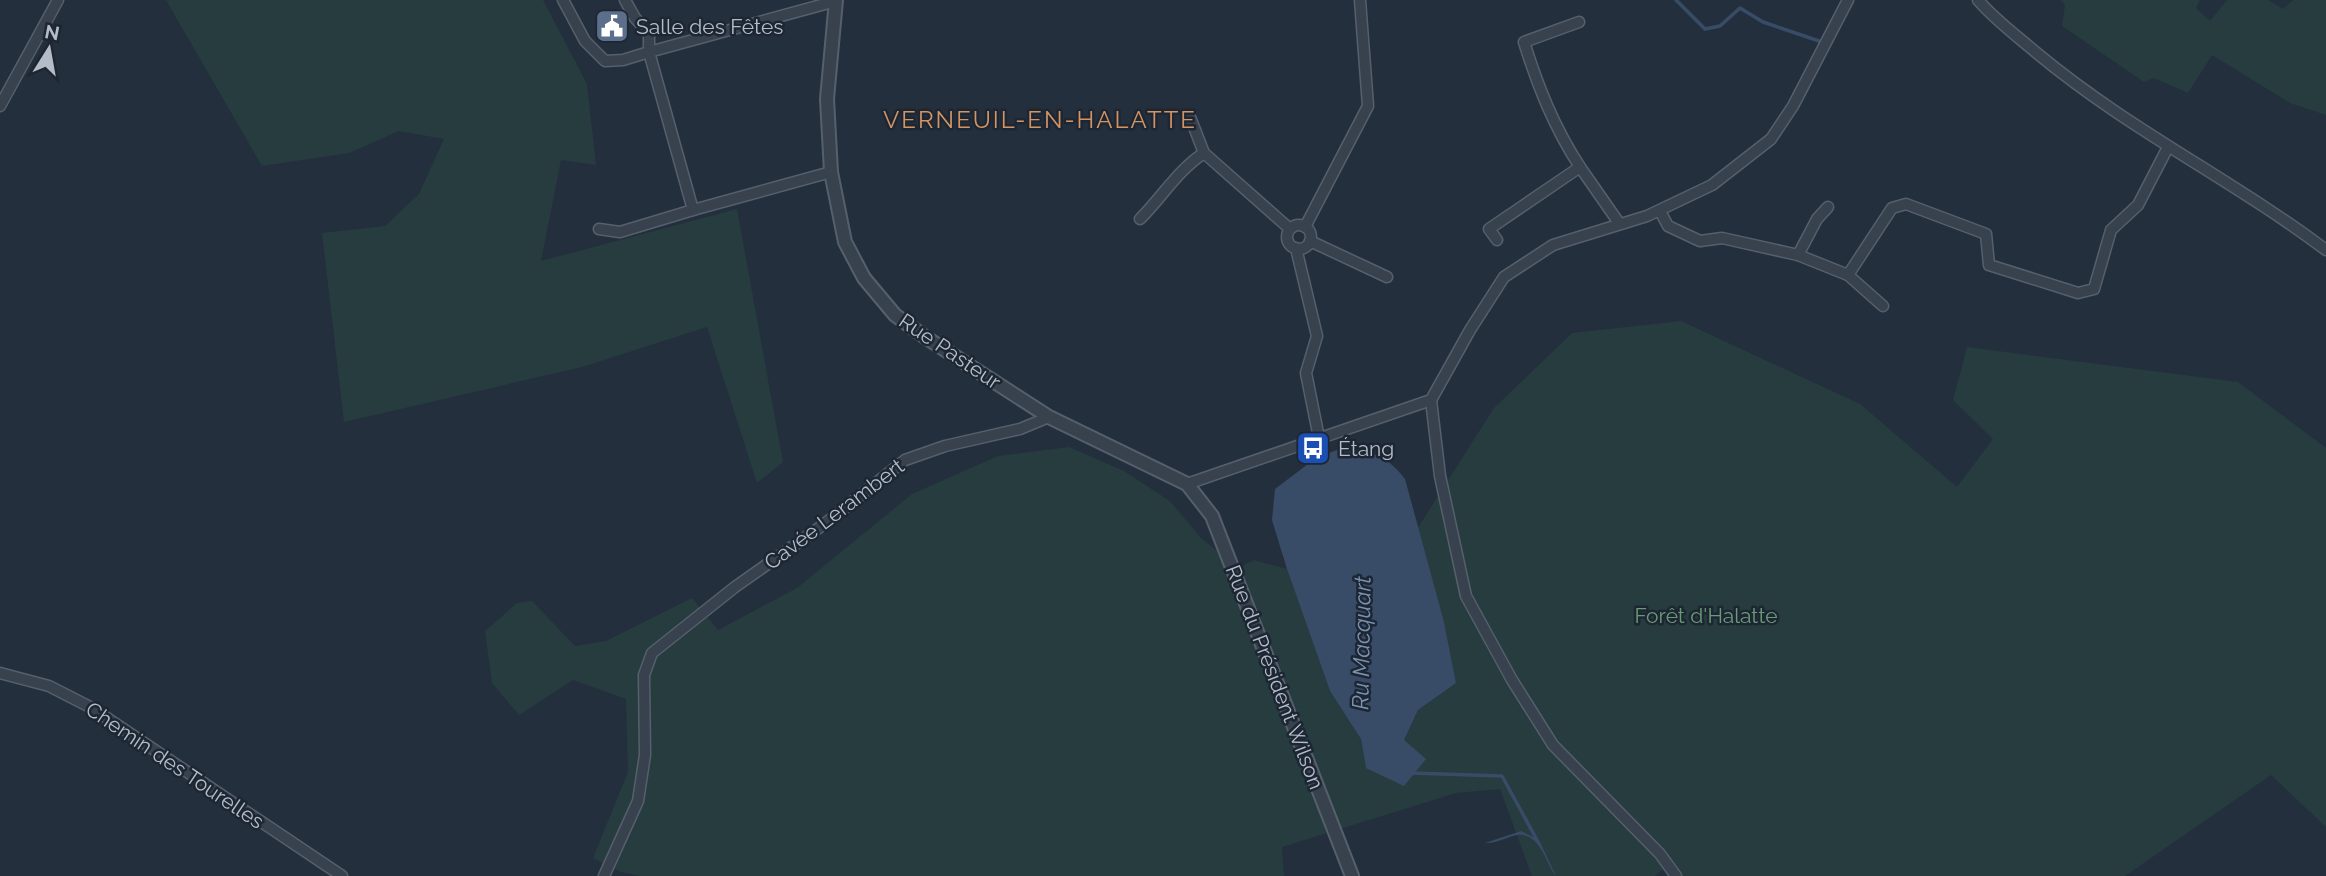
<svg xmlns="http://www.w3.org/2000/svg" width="2326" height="876" viewBox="0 0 2326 876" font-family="Raleway,sans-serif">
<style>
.green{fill:#263c3f}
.water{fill:#394c67}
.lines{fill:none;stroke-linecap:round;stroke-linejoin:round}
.stream{stroke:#394c67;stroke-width:3.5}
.minor-casing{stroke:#565f6c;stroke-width:13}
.tertiary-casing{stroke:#565f6c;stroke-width:16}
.minor{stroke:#38414e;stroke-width:10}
.tertiary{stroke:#38414e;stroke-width:12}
.labels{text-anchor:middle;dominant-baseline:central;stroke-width:5;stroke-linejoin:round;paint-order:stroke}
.poi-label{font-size:21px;fill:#b4bcc9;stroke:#1d2633;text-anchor:start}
.street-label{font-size:21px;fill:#b4bcc9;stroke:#1d2633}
.park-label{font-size:21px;fill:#6b9a76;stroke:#1d2633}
.water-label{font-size:23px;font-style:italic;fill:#7c92b1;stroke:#1d2633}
.quarter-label{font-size:24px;letter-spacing:2px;fill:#d59563;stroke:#1d2633}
</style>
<rect width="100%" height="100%" fill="#242f3e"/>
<g class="green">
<polygon points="166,0 543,0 587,84 596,165 561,160 541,261 737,209 783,462 757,483 707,327 582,367 344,422 322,233 385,226 419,194 444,139 399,131 349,153 262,166"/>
<polygon points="2061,0 2200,0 2196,8 2210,21 2227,0 2268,0 2283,9 2293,0 2326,0 2326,115 2290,103 2212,55 2188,93 2154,78 2144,82 2062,26 2065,5"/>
<polygon points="1681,321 1860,404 1957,487 1993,439 1953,400 1967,347 2238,382 2326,448 2326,827 2271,775 2125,876 1672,876 1664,868 1655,876 1532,876 1500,789 1456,793 1282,847 1284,876 640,876 621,872 593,858 628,772 626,699 573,680 519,715 492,683 485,631 517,603 532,601 575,646 606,641 692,598 718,630 797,588 912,494 998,456 1069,447 1124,471 1170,501 1201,538 1238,568 1254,560 1287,569 1330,691 1361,739 1366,768 1404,740 1418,710 1456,683 1444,622 1417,529 1494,408 1572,333"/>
</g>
<g class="water">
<path d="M 1337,450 C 1370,451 1384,452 1405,479 L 1444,622 L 1456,683 L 1418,710 L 1404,740 L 1426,759 L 1404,786 L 1366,768 L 1361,739 L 1330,691 L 1287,569 L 1272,520 L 1275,489 L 1316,458 Z"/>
<path d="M 1521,831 L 1539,840 L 1556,876 C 1546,865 1541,832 1517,835 C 1506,837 1496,844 1485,843 Z"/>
</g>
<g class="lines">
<g class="stream">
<polyline points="1676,0 1705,29 1720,26 1740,8 1763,22 1819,41"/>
<polyline points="1411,773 1502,776 1537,840"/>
</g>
<g class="minor-casing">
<g id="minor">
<polyline points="563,0 585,41 605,61 623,60 649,52 649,33 635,18 625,0"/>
<path d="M 1978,0 C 1995,20 2017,36 2038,54 C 2128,129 2233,180 2326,250"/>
<path d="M 1579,22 L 1524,42 C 1538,87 1554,127 1580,167"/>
<polyline points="0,106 58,0"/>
<polyline points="1190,117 1204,153 1290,229"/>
<polyline points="693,210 831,172"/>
<polyline points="1660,211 1668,226 1700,241 1722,238 1798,255 1848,275 1892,208 1906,204 1986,234 1989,265 2078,293 2094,289 2111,230 2138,205 2168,147"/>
<path d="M 1140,219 C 1162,197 1178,170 1204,153"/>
<circle cx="1299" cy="237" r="12"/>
<polyline points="1305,227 1368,106 1360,0"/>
<polyline points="599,229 620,232 693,210 649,52 836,1"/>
<polyline points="1497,240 1489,229 1580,167 1619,223"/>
<polyline points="1310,241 1387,277"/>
<polyline points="1296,248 1317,336 1306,373 1319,438"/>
<polyline points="1798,255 1817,219 1828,207"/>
<polyline points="1848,275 1883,306"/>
<polyline points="1431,400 1440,476 1466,596 1512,680 1553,745 1660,854 1676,876"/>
<polyline points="1187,484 1431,400 1470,330 1504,277 1553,245 1647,216 1712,185 1771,139 1793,106 1848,0"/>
<polyline points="0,673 49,686 92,708 342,876"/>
<polyline points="604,876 638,801 645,755 644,675 652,653 735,587 823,525 905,460 945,446 1020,429 1049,417"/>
</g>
</g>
<g class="tertiary-casing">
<polyline id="tertiary" points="836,0 827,99 831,172 845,242 864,278 895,315 925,337 1049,417 1187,484 1212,516 1352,876"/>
</g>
<use href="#minor" class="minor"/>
<use href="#tertiary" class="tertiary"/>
</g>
<defs>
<g id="civic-square" transform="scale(1.75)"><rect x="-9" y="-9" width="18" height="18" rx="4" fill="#5c6f8a" stroke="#1d2633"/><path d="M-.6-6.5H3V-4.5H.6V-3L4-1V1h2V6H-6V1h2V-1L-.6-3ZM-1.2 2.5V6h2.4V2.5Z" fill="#fff"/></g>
<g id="bus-square" transform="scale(1.75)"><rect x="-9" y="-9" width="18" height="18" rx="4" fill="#1a4fb4" stroke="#1d2633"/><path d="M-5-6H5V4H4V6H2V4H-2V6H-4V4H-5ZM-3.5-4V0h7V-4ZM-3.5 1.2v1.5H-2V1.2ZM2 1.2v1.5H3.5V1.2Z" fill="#fff"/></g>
</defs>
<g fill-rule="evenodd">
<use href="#civic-square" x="612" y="26"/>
<use href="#bus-square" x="1313" y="448"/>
</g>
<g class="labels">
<g class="poi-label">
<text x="636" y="26">Salle des Fêtes</text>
<text x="1338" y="448">Étang</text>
</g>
<g class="street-label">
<text transform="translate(950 351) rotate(34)">Rue Pasteur</text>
<text transform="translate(834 514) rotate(-37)">Cavée Lerambert</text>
<text transform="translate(1275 677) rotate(69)">Rue du Président Wilson</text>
<text transform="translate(175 765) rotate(34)">Chemin des Tourelles</text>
</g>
<g class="park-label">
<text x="1706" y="615">Forêt d'Halatte</text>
</g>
<g class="water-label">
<text transform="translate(1361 643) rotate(-89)">Ru Macquart</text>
</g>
<g class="quarter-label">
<text x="1040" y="119">VERNEUIL-EN-HALATTE</text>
</g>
</g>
<g transform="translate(49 49) rotate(11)" stroke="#1d2633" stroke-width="5" paint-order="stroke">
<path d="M0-5L12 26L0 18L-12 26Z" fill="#b4bcc9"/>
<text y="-10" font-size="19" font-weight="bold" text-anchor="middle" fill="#b4bcc9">N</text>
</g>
</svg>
